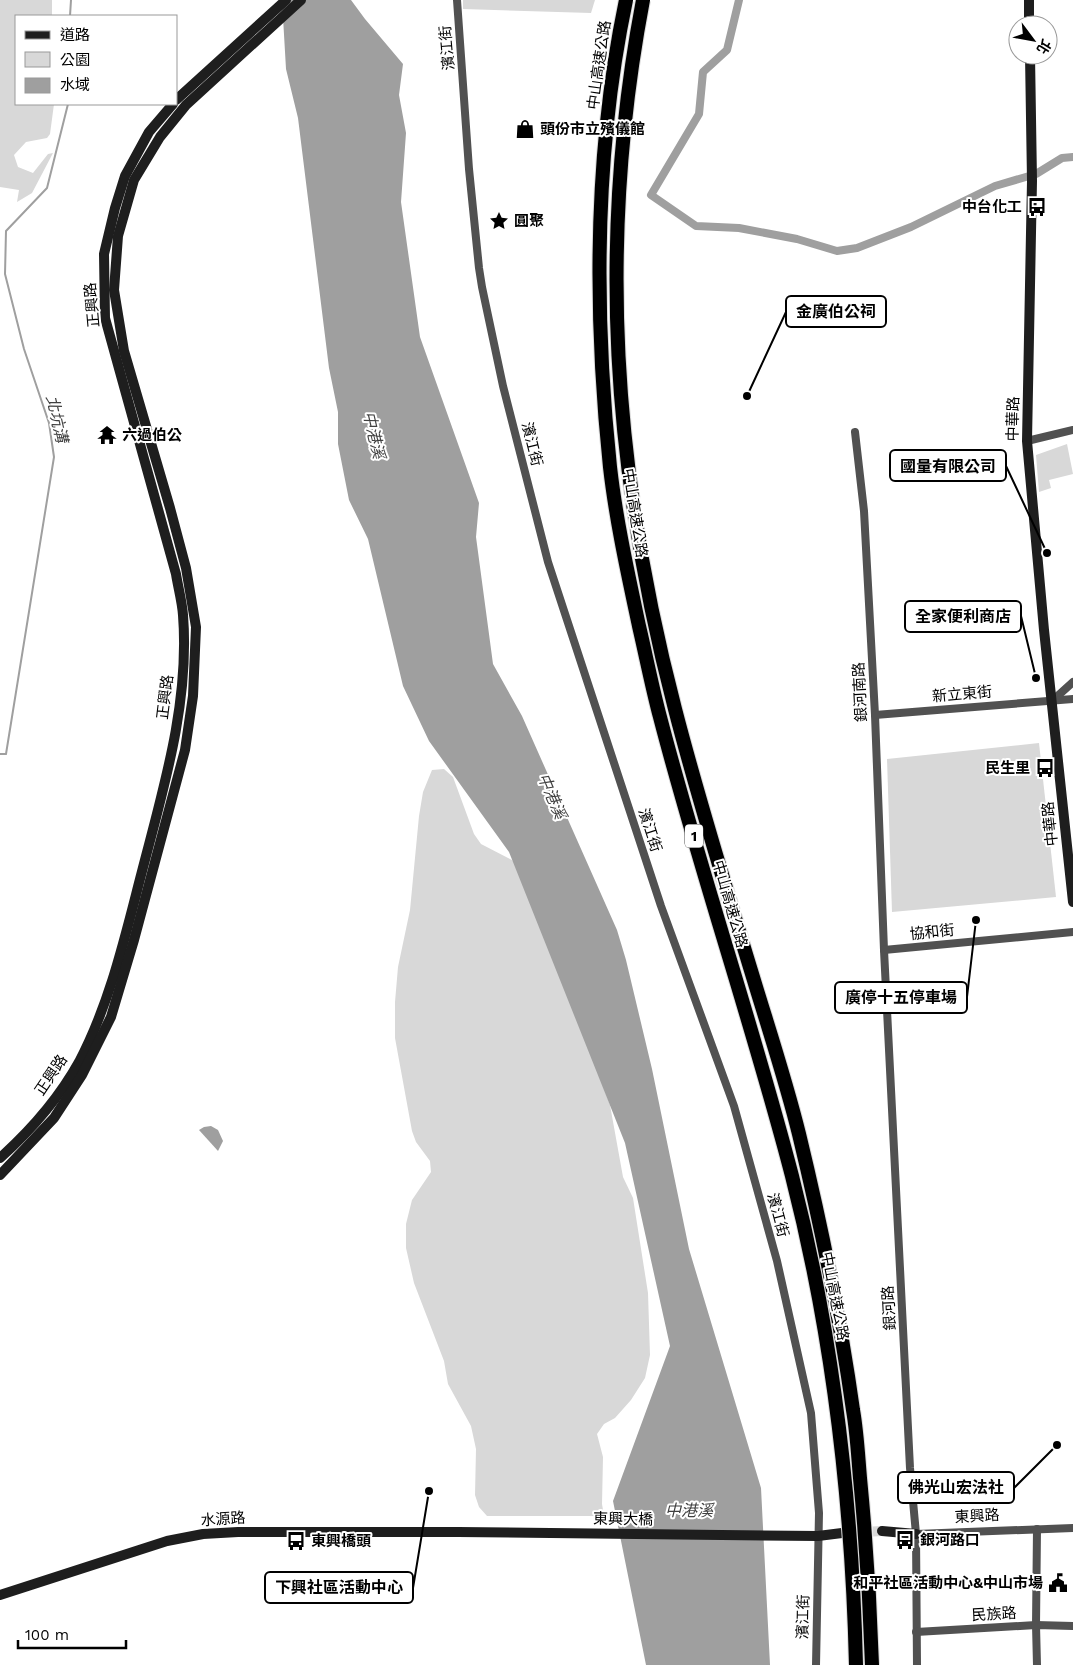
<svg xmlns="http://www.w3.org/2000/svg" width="1073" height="1665" viewBox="0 0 1073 1665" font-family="'Work Sans','Noto Sans TC',sans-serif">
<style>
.green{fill:#d8d8d8}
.water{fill:#9f9f9f}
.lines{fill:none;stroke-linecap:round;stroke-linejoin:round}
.stream{stroke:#9f9f9f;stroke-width:2}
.canal{stroke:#9f9f9f;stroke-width:8}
.secondary-tunnel{stroke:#d9d9d9;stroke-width:10;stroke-dasharray:10 5;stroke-linecap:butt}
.street{stroke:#515151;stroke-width:8}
.secondary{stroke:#1e1e1e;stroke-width:10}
.highway-bridge-casing{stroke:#dbdbdb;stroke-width:16;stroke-linecap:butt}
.highway-bridge{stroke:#000;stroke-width:14}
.labels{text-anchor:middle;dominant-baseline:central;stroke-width:4;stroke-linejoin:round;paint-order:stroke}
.shield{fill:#fff;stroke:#4c4c4c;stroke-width:1}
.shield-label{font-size:14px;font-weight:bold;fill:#000}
.street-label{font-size:15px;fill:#000;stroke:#fff}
.poi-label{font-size:15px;font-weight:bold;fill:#000;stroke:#fff;text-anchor:start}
.water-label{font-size:16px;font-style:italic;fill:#404040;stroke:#fff}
.leader{fill:none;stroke:#000;stroke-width:2}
.callout-dot{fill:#000;stroke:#fff;stroke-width:2}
.callout{fill:#fff;stroke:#000;stroke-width:2}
.callout-label{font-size:16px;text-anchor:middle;font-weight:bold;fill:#000}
</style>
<rect width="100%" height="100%" fill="#fff"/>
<g class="green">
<polygon points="0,0 52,0 52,16 16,16 16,104 54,104 50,134 47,138 26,142 14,155 18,167 33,173 48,154 53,153 32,193 17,202 19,190 0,187"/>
<polygon points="463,0 595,0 591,13 463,9"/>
<polygon points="1067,444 1073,474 1049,480 1051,488 1039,492 1036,455"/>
<polygon points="1039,743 1056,897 892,912 887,759"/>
<polygon points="444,769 453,777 474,834 481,844 512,860 527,877 610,1105 623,1177 633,1198 648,1293 650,1355 645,1378 631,1400 615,1418 604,1424 597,1434 603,1457 602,1504 604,1516 487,1516 479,1507 475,1495 476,1449 471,1426 448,1384 444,1361 414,1283 406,1248 406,1224 412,1200 431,1172 430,1161 416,1142 412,1131 395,1038 395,1002 398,967 410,910 419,816 423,792 432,770"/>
</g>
<g class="water">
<polygon points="282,0 351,0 365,19 403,64 399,95 406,133 401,202 420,337 479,503 476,537 493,664 522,716 617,930 626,960 652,1069 689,1249 761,1488 770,1665 646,1665 613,1501 670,1346 625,1143 509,852 429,741 403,686 368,539 349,500 338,444 338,412 329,368 298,118 286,69"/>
<polygon points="211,1126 218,1130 223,1141 218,1151 199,1130 204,1127"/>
</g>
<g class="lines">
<g class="stream">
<polyline points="70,16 71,0"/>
<polyline points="0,754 6,754 54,457 49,423 24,349 5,274 6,231 47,188 68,104"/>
</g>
<polyline class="canal" points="739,0 727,50 703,72 699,114 651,195 696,226 739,228 797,239 837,251 857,248 911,227 995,186 1036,174 1062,158 1073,157"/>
<polyline class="secondary-tunnel" points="843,1533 882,1531"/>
<g class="street">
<polyline points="457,0 469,169 479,268 482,287 503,386 548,562 661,906 734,1106 777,1261 811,1413 819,1513 816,1665"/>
<polyline points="855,432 864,511 875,715 884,950 910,1468 916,1534 917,1665"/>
<polyline points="1027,441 1073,430"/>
<polyline points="1052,701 1073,682"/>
<polyline points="875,715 1073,699"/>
<polyline points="884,950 1073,932"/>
<polyline points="916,1534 1073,1528"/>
<polyline points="916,1632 1036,1625 1073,1626"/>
<polyline points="1037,1665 1036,1625 1037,1529"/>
</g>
<g class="secondary">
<polyline points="1029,25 1029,0"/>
<polyline points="1030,55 1032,181 1027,441 1044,630 1073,902"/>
<polyline points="176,100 286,0"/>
<path d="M 0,1158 C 30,1131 59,1098 79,1062 C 109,1005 124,941 140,879 C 162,793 190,705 183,615 C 182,601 178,587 176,574 L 105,318 L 104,254 L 115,208 L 125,176 L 149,132 L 173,104"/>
<polyline points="0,1175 54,1118 82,1075 111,1017 134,940 185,750 193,696 196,627 186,568 170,508 124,351 114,290 118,236 134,180 160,137 186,105 301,0"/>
<polyline points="882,1531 916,1534"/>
<polyline points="0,1595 167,1541 203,1534 238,1532 458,1532 818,1536 842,1533"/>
</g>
<g class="highway-bridge-casing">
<g id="highway-bridge">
<path d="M 626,0 C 594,152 594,313 610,467 C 616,520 628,574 639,626 C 646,656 652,687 660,717 C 700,871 752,1022 792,1176 C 833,1336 852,1500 856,1665"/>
<path d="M 643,0 C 597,242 613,471 675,709 C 699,802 728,895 756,987 C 771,1036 787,1085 799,1134 C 821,1225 840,1317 853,1410 C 857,1433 858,1455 860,1478 C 866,1540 870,1602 872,1665"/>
</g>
</g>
<use href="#highway-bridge" class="highway-bridge"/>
</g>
<defs>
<g id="shop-bare" transform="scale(1.5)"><path d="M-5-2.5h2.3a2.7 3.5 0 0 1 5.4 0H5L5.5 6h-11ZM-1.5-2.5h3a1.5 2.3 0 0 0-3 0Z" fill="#000" stroke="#fff" stroke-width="2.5" paint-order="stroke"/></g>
<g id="bus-bare" transform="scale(1.5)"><path d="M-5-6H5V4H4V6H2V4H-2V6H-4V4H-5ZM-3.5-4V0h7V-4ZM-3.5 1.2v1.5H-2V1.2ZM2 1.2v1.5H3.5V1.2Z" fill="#000" stroke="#fff" stroke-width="2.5" paint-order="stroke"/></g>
<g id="sight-bare" transform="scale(1.5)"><path d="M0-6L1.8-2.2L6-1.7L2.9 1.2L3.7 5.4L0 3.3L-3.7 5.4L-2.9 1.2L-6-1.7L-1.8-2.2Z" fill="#000" stroke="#fff" stroke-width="2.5" paint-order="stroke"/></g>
<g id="temple-bare" transform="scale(1.5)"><path d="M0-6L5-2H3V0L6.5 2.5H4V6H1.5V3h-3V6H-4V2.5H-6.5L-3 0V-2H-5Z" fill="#000" stroke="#fff" stroke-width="2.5" paint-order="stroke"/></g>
<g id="civic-bare" transform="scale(1.5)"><path d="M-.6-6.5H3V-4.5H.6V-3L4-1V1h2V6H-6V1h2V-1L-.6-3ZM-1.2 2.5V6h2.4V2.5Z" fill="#000" stroke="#fff" stroke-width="2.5" paint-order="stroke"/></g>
</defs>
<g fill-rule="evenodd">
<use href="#shop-bare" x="525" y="129"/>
<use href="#bus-bare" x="1037" y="207"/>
<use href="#sight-bare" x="499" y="221"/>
<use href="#temple-bare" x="107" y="435"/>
<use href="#bus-bare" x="1045" y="768"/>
<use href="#bus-bare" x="905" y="1540"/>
<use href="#bus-bare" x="296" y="1541"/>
<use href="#civic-bare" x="1058" y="1583"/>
</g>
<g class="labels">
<rect class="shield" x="685" y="824.5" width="18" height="23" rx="4"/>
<g class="shield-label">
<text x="694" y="836">1</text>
</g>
<g class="street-label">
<text transform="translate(447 48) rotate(-95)">濱江街</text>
<text transform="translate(599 65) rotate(-82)">中山高速公路</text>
<text transform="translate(92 305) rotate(-95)">正興路</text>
<text transform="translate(1013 419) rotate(-89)">中華路</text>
<text transform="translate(532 444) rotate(76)">濱江街</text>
<text transform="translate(635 513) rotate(81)">中山高速公路</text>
<text transform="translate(860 692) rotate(-93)">銀河南路</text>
<text transform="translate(962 694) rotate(-5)">新立東街</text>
<text transform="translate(165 697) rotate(-83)">正興路</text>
<text transform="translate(1050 824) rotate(-96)">中華路</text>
<text transform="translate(650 830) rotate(72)">濱江街</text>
<text transform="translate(730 904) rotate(74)">中山高速公路</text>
<text transform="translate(932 932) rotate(-6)">協和街</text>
<text transform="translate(51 1075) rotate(-56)">正興路</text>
<text transform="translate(778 1215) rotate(75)">濱江街</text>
<text transform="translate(835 1296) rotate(79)">中山高速公路</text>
<text transform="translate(889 1308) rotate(-93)">銀河路</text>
<text transform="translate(977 1516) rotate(-3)">東興路</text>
<text transform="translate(223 1519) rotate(-4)">水源路</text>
<text transform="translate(623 1519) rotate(1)">東興大橋</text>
<text transform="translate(994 1614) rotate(-3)">民族路</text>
<text transform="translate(803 1617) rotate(-89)">濱江街</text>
</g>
<g class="poi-label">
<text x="540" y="129">頭份市立殯儀館</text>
<text x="1022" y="207" text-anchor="end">中台化工</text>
<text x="514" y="221">圓聚</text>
<text x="122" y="435">六過伯公</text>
<text x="1030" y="768" text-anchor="end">民生里</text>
<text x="920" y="1540">銀河路口</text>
<text x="311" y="1541">東興橋頭</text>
<text x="1043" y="1583" text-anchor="end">和平社區活動中心&amp;中山市場</text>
</g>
<g class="water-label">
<text transform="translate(57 419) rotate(77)">北坑溝</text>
<text transform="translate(374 435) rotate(77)">中港溪</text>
<text transform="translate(552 796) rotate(67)">中港溪</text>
<text x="689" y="1510">中港溪</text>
</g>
</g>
<path class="leader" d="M747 396L786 312M1047 553L1006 466M1036 678L1021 616M976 920L967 997M1057 1445L1014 1488M429 1491L413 1588"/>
<g class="callout-dot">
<circle cx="747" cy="396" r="5"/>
<circle cx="1047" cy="553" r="5"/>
<circle cx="1036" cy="678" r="5"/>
<circle cx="976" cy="920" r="5"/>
<circle cx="1057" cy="1445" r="5"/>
<circle cx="429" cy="1491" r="5"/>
</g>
<g class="callout">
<rect x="786" y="296" width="100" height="31" rx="5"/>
<rect x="890" y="450" width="116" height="31" rx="5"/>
<rect x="905" y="601" width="116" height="31" rx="5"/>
<rect x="835" y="982" width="132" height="31" rx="5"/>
<rect x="898" y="1472" width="116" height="31" rx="5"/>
<rect x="265" y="1572" width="148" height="31" rx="5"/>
</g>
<g class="callout-label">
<text x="836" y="317">金廣伯公祠</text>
<text x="948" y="472">國量有限公司</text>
<text x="963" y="622">全家便利商店</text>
<text x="901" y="1003">廣停十五停車場</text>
<text x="956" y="1493">佛光山宏法社</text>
<text x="339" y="1593">下興社區活動中心</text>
</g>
<rect x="15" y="15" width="162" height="90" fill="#ffffff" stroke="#999999"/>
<rect x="25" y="31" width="25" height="8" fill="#1e1e1e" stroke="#999999"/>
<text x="60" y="40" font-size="15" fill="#000000">道路</text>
<rect x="25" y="52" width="25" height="15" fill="#d8d8d8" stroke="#999999"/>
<text x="60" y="65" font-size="15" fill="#000000">公園</text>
<rect x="25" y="78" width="25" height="15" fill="#9f9f9f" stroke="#999999"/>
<text x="60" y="90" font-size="15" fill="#000000">水域</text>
<g transform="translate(1033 40) rotate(122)"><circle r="24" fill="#ffffff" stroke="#999999"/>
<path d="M0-4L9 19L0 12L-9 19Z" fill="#000000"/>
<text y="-8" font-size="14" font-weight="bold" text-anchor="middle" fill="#000000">北</text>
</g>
<path d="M18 1640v8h108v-8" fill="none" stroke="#000000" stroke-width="2.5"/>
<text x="25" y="1640" font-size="15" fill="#000000" stroke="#ffffff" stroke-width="4" paint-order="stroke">100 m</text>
</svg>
